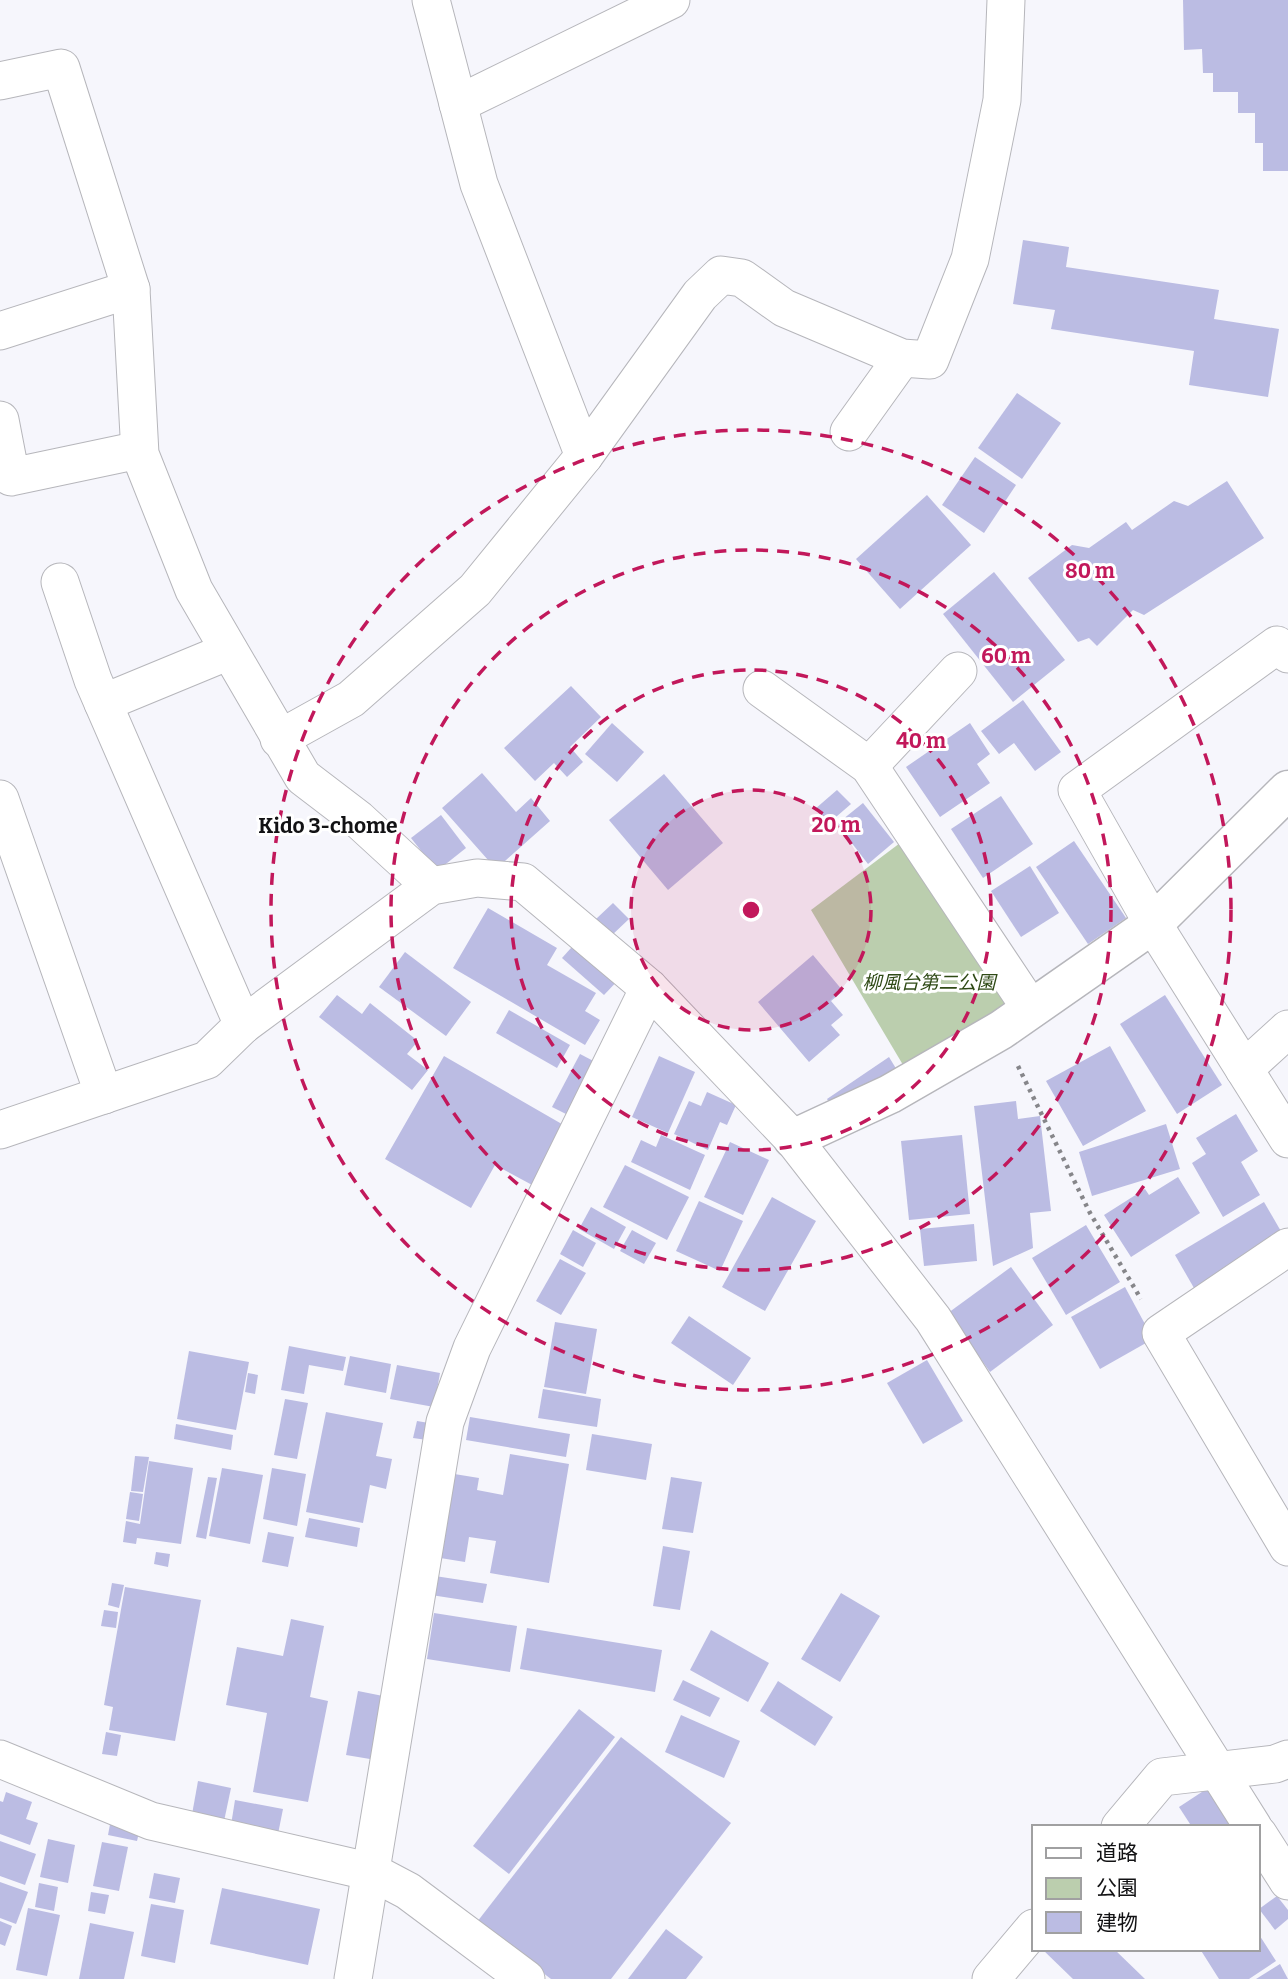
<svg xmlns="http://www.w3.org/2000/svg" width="1288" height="1979" viewBox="0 0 1288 1979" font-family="Bitter,'Noto Sans JP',serif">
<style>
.green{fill:#bbceae}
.building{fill:#bbbce3}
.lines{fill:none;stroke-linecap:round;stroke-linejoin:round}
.minor-casing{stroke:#b6b6bb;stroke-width:39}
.tertiary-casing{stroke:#b6b6bb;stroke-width:41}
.path{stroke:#86868a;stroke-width:4.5;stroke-dasharray:3.5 5;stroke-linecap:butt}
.minor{stroke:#fff;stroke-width:37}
.tertiary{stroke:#fff;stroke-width:38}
.ring{fill:none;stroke:#c2185b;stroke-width:3.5;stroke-dasharray:12 9}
.labels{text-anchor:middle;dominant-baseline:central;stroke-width:6;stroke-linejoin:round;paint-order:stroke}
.park-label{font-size:19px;font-style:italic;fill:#2f4a16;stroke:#fff}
.neighbourhood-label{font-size:21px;font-weight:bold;fill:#121214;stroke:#fff}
.centre{fill:#c2185b;stroke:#fff;stroke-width:3.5}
.ring-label{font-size:21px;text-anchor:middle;font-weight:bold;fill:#c2185b;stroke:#fff;stroke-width:6;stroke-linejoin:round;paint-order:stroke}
</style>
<rect width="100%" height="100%" fill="#f6f6fc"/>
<polygon class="green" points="912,834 1024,1008 909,1075 811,910"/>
<g class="building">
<polygon points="1183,0 1288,0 1288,171 1263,171 1263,143 1255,143 1255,113 1238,113 1238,92 1213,92 1213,73 1203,73 1202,49 1184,50"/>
<polygon points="1023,240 1069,247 1066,267 1219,290 1214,319 1279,329 1268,397 1189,385 1194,351 1051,329 1055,310 1013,304"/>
<polygon points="1017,393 1061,423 1022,479 978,448"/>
<polygon points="975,457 1016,485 984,533 942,505"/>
<polygon points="1227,481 1264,538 1144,615 1133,610 1097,646 1089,638 1078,642 1028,578 1072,545 1089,548 1126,522 1132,530 1174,501 1188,506"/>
<polygon points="927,495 971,545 900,609 856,559"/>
<polygon points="994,572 1065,660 1013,702 943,614"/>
<polygon points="571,686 601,717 570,747 583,762 567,777 554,763 535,781 504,748"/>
<polygon points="1023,700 1061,752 1035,771 1014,743 999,754 981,731"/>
<polygon points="612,723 644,752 617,782 585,754"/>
<polygon points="970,723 990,754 977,764 990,783 940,817 906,767"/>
<polygon points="482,773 516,812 531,798 550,821 496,869 442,808"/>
<polygon points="664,774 723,843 668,890 609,820"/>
<polygon points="837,790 851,804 829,823 815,809"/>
<polygon points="1001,796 1033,844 983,878 951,829"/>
<polygon points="863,803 894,842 868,864 837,824"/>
<polygon points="441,815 466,848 437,871 411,838"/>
<polygon points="1074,841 1126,918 1088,944 1036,867"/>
<polygon points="1030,866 1059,913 1021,937 991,891"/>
<polygon points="613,903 629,919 611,936 596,919"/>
<polygon points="488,908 557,948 547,965 596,993 585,1011 600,1020 585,1045 453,968"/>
<polygon points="580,938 622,976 604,995 562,958"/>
<polygon points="405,952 471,1002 446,1036 379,987"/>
<polygon points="813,955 843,991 831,1001 843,1015 831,1025 840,1035 809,1062 758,1002"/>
<polygon points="337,995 362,1014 370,1003 418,1041 407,1054 428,1070 412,1090 319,1017"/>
<polygon points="1165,995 1222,1085 1177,1114 1120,1024"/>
<polygon points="509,1010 570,1045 557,1068 496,1033"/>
<polygon points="1110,1046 1146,1111 1083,1146 1046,1081"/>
<polygon points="580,1054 605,1067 578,1120 552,1107"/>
<polygon points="444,1056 567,1127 534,1186 495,1165 471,1208 385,1159"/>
<polygon points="659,1056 695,1072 668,1133 632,1117"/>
<polygon points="889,1057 903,1080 833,1109 827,1099"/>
<polygon points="707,1092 736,1105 727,1125 720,1122 708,1150 674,1134 689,1101 701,1106"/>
<polygon points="1016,1101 1018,1119 1040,1116 1051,1211 1030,1213 1033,1248 993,1266 974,1106"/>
<polygon points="1236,1114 1258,1151 1241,1162 1260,1195 1223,1217 1192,1163 1206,1154 1196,1138"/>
<polygon points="1166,1124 1180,1169 1092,1196 1079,1152"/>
<polygon points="661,1135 705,1155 690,1190 631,1162 641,1140 656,1147"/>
<polygon points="962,1135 970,1214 909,1220 901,1141"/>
<polygon points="730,1142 769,1160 743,1215 704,1197"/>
<polygon points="625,1165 689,1197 667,1240 603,1207"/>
<polygon points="1178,1177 1200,1213 1131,1257 1104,1215 1145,1189 1149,1195"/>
<polygon points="772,1197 816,1221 765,1311 722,1287"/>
<polygon points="699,1201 743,1221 720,1271 676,1251"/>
<polygon points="1264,1202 1282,1233 1198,1295 1175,1255"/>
<polygon points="591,1207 626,1227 614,1249 579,1229"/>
<polygon points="974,1224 977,1261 924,1266 920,1229"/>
<polygon points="1086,1225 1120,1282 1066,1315 1032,1258"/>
<polygon points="573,1230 596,1243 583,1267 560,1254"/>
<polygon points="632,1230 656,1243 644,1264 620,1251"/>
<polygon points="560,1259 586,1273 561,1315 536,1301"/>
<polygon points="1011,1267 1053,1325 990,1372 948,1313"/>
<polygon points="1125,1287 1153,1339 1100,1369 1071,1317"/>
<polygon points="689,1316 751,1358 733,1385 671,1343"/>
<polygon points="555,1322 597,1329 586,1394 544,1387"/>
<polygon points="289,1346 346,1357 343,1371 309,1365 304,1394 281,1390"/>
<polygon points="189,1351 249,1362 236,1430 177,1419"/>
<polygon points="350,1356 391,1364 386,1393 344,1385"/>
<polygon points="927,1360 963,1421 923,1444 887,1383"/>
<polygon points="397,1365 440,1373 434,1407 390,1399"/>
<polygon points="248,1373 258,1375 255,1394 245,1392"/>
<polygon points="543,1389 601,1399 597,1427 538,1418"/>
<polygon points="285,1399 308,1403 297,1459 274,1455"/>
<polygon points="326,1412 383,1423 376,1456 392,1459 386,1489 370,1485 363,1523 306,1512"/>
<polygon points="470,1417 570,1434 566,1457 466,1440"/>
<polygon points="417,1421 429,1423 427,1440 413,1438"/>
<polygon points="176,1424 233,1435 231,1450 174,1439"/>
<polygon points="592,1434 652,1444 646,1480 586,1470"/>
<polygon points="510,1454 569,1464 549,1583 490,1573 496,1541 469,1537 465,1562 428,1556 442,1472 479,1478 477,1490 503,1495"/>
<polygon points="135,1456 149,1457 143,1492 131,1491"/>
<polygon points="149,1461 193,1468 181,1544 137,1538 136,1544 123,1542 126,1521 140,1524"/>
<polygon points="222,1468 263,1475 250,1544 209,1536"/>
<polygon points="272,1468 306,1474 297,1526 263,1519"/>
<polygon points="208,1477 217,1478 206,1539 196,1537"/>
<polygon points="671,1477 702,1482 693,1533 662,1529"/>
<polygon points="130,1492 143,1494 139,1521 126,1519"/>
<polygon points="309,1518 360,1528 357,1547 305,1537"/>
<polygon points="268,1532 294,1537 288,1567 262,1562"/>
<polygon points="663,1546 690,1551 680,1610 653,1606"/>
<polygon points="156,1552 170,1554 168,1567 154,1564"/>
<polygon points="435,1576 487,1584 483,1603 431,1595"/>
<polygon points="112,1583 124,1585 119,1608 108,1605"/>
<polygon points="125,1587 201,1600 175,1741 109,1730 113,1707 104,1705"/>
<polygon points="841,1593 880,1616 840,1682 801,1659"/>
<polygon points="104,1610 118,1612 116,1628 101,1626"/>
<polygon points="434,1613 517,1626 510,1672 427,1659"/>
<polygon points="291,1619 324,1626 310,1697 328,1701 308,1802 253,1792 267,1713 226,1705 237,1647 283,1656"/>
<polygon points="527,1628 662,1650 655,1692 520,1669"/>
<polygon points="711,1630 769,1663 748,1702 690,1670"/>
<polygon points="683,1680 720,1698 710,1717 673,1700"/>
<polygon points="778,1681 833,1717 815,1746 760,1711"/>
<polygon points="358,1691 388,1697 376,1760 346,1755"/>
<polygon points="579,1709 615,1737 509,1874 473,1846"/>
<polygon points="681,1715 740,1741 724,1778 665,1752"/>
<polygon points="106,1732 121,1735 117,1756 102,1754"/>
<polygon points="621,1737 731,1823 611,1979 551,1979 477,1922"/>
<polygon points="198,1781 231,1788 223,1826 191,1820"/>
<polygon points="1208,1788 1233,1827 1192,1827 1179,1807"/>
<polygon points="6,1792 32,1802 26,1819 38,1823 30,1845 0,1834 0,1801 3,1802"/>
<polygon points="235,1800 283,1809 278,1834 231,1825"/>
<polygon points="111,1819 141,1824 137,1841 108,1835"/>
<polygon points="48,1839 75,1845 68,1883 40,1877"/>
<polygon points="0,1841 36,1854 25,1885 0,1876"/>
<polygon points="102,1842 128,1847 119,1891 93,1886"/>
<polygon points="154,1873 180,1878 175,1903 149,1898"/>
<polygon points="0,1882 28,1892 16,1924 0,1918"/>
<polygon points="39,1883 58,1887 54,1911 35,1907"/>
<polygon points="222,1888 320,1909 308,1965 210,1944"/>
<polygon points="91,1892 109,1895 105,1914 88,1911"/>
<polygon points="1277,1896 1288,1910 1288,1919 1275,1930 1259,1909"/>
<polygon points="151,1904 184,1910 175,1963 141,1956"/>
<polygon points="28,1908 60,1915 47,1976 16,1970"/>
<polygon points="0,1921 12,1926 5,1946 0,1944"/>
<polygon points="90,1923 134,1932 124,1979 79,1979"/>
<polygon points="666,1929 703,1957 686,1979 628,1979"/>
<polygon points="1258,1933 1276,1961 1249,1979 1219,1979 1200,1949 1258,1949"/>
<polygon points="1042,1949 1114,1949 1145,1979 1073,1979"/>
<polygon points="1280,1964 1288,1979 1256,1979"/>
</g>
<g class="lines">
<g class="minor-casing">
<g id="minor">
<polyline points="431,0 479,184 584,456"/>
<polyline points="0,81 61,68 131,289 140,454 194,590 303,777 358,819 431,886"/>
<polyline points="458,104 671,0"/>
<polyline points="0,331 131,289"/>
<polyline points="0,420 11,477 139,450"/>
<polyline points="849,432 902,358"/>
<polyline points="1288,654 1277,645 1077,790 1153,924 1288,1139"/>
<polyline points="762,689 869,766 1031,1009"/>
<polyline points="103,703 229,651"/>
<polyline points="279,739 351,699 475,590 584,456 700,295 721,275 742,278 784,308 902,358 930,360 970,259 1002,100 1006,0"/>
<polyline points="869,766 958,671"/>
<polyline points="0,799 104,1095"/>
<polyline points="243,1025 431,886 477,878 523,882 649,988 793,1139 933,1319 1253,1827"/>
<polyline points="1244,1069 1288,1029"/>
<polyline points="0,1130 207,1060 243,1025 93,680 60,582"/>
<polyline points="1288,1247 1161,1333 1288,1547"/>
<polyline points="0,1759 151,1821 372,1872 408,1891 526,1979"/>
<polyline points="1120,1827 1162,1777 1275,1764 1288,1759"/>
<polyline points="1258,1834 1288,1881"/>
<polyline points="353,1979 445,1422 472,1348 649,988"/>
<polyline points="991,1979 1034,1928"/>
</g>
</g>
<g class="tertiary-casing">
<polyline id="tertiary" points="793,1139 890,1094 1001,1030 1153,924 1288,790"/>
</g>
<polyline class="path" points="1018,1066 1090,1213 1141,1299"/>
<use href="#minor" class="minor"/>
<use href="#tertiary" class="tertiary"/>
</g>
<circle cx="751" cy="910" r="120" fill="#c2185b" fill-opacity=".12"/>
<g class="ring">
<circle cx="751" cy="910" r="120"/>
<circle cx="751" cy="910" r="240"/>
<circle cx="751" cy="910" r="360"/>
<circle cx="751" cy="910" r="480"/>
</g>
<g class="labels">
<g class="park-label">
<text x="929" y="982">柳風台第二公園</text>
</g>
<g class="neighbourhood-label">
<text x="328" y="826">Kido 3-chome</text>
</g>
</g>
<circle cx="751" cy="910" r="10" class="centre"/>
<g class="ring-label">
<text x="1090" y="578">80 m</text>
<text x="1006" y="663">60 m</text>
<text x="921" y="748">40 m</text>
<text x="836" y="832">20 m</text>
</g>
<rect x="1032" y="1825" width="228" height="126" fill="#ffffff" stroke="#a0a0a1" stroke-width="2"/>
<rect x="1046" y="1848" width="35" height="10" fill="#ffffff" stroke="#a0a0a1" stroke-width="2"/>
<text x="1096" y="1860" font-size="21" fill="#121214">道路</text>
<rect x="1046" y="1878" width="35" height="21" fill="#bbceae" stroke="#a0a0a1" stroke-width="2"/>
<text x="1096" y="1895" font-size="21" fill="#121214">公園</text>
<rect x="1046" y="1912" width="35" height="21" fill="#bbbce3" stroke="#a0a0a1" stroke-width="2"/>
<text x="1096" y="1930" font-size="21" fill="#121214">建物</text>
</svg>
